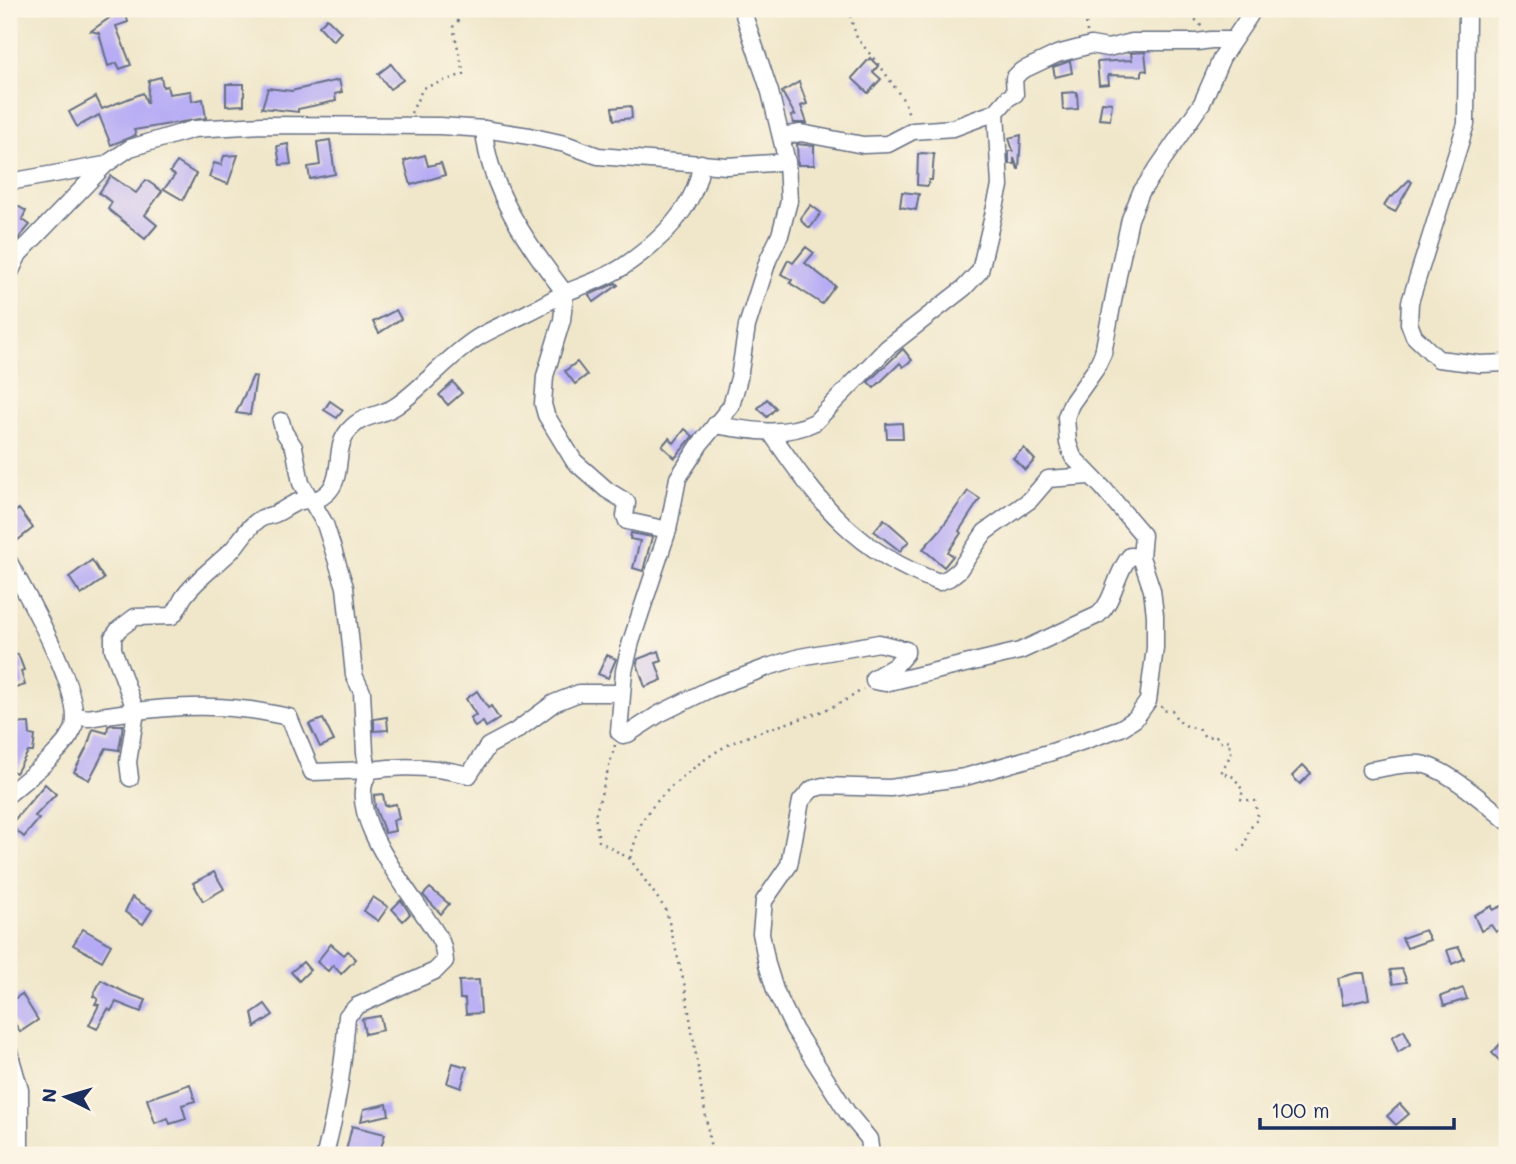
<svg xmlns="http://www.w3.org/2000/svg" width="1516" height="1164" viewBox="0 0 1516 1164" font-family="Mali,sans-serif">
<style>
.building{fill:#b5aaf5}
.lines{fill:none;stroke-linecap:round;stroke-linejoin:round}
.minor-casing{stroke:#666f84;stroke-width:19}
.path{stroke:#666f84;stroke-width:2.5;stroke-dasharray:2 5;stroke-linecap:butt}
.minor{stroke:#fff;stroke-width:16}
</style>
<rect width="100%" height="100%" fill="#fcf5e5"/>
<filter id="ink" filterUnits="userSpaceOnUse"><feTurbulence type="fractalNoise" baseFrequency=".0143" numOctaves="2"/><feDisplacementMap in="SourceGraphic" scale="14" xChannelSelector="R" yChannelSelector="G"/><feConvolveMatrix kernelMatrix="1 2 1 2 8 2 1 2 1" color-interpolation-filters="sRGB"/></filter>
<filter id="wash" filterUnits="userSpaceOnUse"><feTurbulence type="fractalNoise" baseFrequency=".00686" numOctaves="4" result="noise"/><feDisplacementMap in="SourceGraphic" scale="28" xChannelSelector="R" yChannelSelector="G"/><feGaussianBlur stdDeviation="1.57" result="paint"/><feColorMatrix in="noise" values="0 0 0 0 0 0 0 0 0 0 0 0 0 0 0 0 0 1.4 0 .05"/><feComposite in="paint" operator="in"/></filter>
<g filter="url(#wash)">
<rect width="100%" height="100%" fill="#f0e7cb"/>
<g id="blocks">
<g class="building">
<polygon points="125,11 128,22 116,26 131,65 120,69 117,63 108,66 99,33 91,31 115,14"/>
<polygon points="327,18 341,32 333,41 319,26"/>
<polygon points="1145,52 1147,71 1142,70 1142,76 1108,75 1109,84 1099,85 1097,62 1132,60 1131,53"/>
<polygon points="870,58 878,66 873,72 881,79 868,93 852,78"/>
<polygon points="1070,61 1072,73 1055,77 1053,67"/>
<polygon points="391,64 403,80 390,89 378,74"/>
<polygon points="161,77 163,87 167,86 169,94 191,91 192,101 203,99 206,118 134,130 136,135 111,145 99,115 77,127 69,112 96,97 102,109 143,93 147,104 149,80"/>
<polygon points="339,80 342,92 335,94 336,101 298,109 298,112 262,108 268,88 291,91"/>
<polygon points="799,82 807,104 801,106 807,123 794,123 791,116 795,115 782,92"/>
<polygon points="226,84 244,84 244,105 226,106"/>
<polygon points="1077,92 1078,109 1063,110 1062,93"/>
<polygon points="1102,102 1112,103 1110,120 1099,119"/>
<polygon points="631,106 632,118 614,120 612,108"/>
<polygon points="1021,135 1019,169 1018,169 1014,158 1014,164 1009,164 1009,151 1013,151 1009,138"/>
<polygon points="330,140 335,174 310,179 308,167 320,165 317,142"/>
<polygon points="288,144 291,164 280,165 277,146"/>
<polygon points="797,144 814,146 814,165 798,165"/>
<polygon points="922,153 934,154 932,180 929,180 928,186 917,185 918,154"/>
<polygon points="238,155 228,184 209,177 214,163 221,165 224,156"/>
<polygon points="425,155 428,166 441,163 445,175 411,185 404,161"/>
<polygon points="177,162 196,174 183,200 164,189 175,175 170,172"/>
<polygon points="111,176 136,193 146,180 162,191 145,215 157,225 145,239 108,209 112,202 99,193"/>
<polygon points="1409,180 1412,182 1395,212 1384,206 1390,196 1392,197"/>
<polygon points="902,192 919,194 916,210 900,207"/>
<polygon points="9,201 26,211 22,219 30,225 12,246 9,243"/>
<polygon points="811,205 821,213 810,228 802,222 801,218"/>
<polygon points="806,247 814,253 805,263 835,286 822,304 790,283 792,280 781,274 788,260 793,263"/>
<polygon points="616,283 618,285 594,302 589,295"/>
<polygon points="396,310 401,319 379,333 373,322"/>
<polygon points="903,349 912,360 903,367 900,363 874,388 868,382"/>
<polygon points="577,362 587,375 575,384 565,371"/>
<polygon points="253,376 256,377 250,415 236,413"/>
<polygon points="453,382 462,393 448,405 439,395"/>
<polygon points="767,399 776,408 767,417 758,408"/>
<polygon points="330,401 343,410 337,418 324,410"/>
<polygon points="902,423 903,438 887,438 886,424"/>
<polygon points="685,429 693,436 675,458 662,446 669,438 674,443"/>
<polygon points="1024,448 1035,460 1025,470 1013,458"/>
<polygon points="968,491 980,499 959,531 961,533 948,552 953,556 944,567 923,549 940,530"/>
<polygon points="19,509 33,528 18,540 9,528 13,523 9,516"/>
<polygon points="884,519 909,541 900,551 874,531"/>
<polygon points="631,533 652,537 643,571 633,568 640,541 630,539"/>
<polygon points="92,560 104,579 81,595 69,577"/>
<polygon points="659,651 662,661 656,663 662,680 645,687 637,663 638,659"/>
<polygon points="18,654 24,670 21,671 25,685 15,688 9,670 9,658"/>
<polygon points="607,655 616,659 608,678 598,674"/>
<polygon points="477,691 488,708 491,706 499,719 486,727 483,722 475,727 470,718 476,715 466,699"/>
<polygon points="387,717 388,730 374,731 374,719"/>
<polygon points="323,719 334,741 320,747 309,724"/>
<polygon points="29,723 30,735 35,736 33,752 28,752 16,773 9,769 10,724"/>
<polygon points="112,725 123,725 119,750 106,748 89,780 74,772 87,747 93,729 107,733 108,726"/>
<polygon points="1303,765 1311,773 1300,784 1292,776"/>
<polygon points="45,784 56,794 35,816 39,819 24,837 10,825"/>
<polygon points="383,794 385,806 396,804 399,819 393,820 395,831 385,833 375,807 374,795"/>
<polygon points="214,872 224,889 203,901 193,883"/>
<polygon points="430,888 449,904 441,914 423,895"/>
<polygon points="132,897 152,910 143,924 125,912"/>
<polygon points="373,897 388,907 378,921 364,911"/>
<polygon points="401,900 410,914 403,921 392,909"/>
<polygon points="1504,905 1507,911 1507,924 1496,932 1491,925 1481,931 1474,915 1492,906 1493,910"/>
<polygon points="83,929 111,945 102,961 73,945"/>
<polygon points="1425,930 1430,940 1407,948 1402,938"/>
<polygon points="331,944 344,955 348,951 356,959 341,974 333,965 328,971 317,962"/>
<polygon points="1459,947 1464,959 1452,964 1447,950"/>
<polygon points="303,962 310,970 299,981 291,972"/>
<polygon points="1402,969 1407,982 1393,984 1390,970"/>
<polygon points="1356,973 1364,973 1369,999 1343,1005 1338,978"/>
<polygon points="101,980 128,994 146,1000 141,1012 116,1002 111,1011 108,1009 97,1029 89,1025 99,1005 95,1004 98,999 93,996"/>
<polygon points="479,980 481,1013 466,1014 465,999 460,999 459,981"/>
<polygon points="1463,988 1467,999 1444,1006 1441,996"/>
<polygon points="22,994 38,1020 20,1032 9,1014 9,1002"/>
<polygon points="265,1004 273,1015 255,1027 252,1013"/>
<polygon points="380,1016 383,1030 365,1034 362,1019"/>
<polygon points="1404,1030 1411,1044 1398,1052 1392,1037"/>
<polygon points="1501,1043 1507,1049 1507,1068 1492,1053"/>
<polygon points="453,1063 467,1067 461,1088 447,1083"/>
<polygon points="190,1084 195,1101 182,1105 186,1119 170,1124 168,1118 155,1123 147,1099"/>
<polygon points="387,1104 389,1115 361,1121 364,1109"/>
<polygon points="1400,1104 1409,1114 1396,1125 1387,1116"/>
<polygon points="352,1126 385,1134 379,1155 345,1155"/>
</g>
</g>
</g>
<g filter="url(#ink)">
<use href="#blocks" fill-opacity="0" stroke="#666f84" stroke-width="2"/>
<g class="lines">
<g class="minor-casing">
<g id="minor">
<path d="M 742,9 L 770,92 L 787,162 L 789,201 L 780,235 L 768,260 L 747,326 L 739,378 L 731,406 L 700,444 L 678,478 L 668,530 L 631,642 L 624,671 L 619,732 L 623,735 L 628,734 L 659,714 L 710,689 L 768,667 L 800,657 L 879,643 L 906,650 L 906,653 L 895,666 L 874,678 L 874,681 L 885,683 L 1020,651 L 1098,615 C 1115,600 1115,574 1130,556 L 1141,557"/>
<polyline points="1467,9 1466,124 1410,302 1409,323 1414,336 1438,359 1480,364 1507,363"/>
<path d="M 484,129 C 488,189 529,246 565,293 L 562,320 L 545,376 L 543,404 L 546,415 L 574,461 L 607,490 L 625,501 L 627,503 L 625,516 L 627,521 L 668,530"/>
<polyline points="781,136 801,133 863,145 888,144 913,131 953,128 996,112 1008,98 1015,94 1014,78 1021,71 1057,54 1091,45 1108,48 1132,42 1197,42 1211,40 1232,40"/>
<polyline points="9,182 105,165"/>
<polyline points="9,275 19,254 105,165 130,148 194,129 262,125 440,126 484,129 529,136 565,144 598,156 727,166 787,162"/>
<path d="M 715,425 C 749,430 783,438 815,422 L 887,348 L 964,288 L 980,271 L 1000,186 L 996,112"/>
<path d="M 771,433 C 818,502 857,553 939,582 L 949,578 L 959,570 L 985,532 L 1030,500 L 1048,479 L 1089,476"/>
<path d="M 9,562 C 26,594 86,697 73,730 C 63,752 27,778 9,794"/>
<path d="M 76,716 L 88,718 C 137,710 191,703 241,709 C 257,710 273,714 289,717 L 312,772 L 371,770 L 367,764 L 365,753 L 362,692 L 354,675 L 345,587 L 325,524 L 301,483 L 294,447 L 284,432 L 281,421"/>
<path d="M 1370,770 C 1387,768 1409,761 1425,765 C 1449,771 1488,805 1507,821"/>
<path d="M 130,778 L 128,762 L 136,712 L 113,649 L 113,637 L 119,629 L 135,617 L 172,616 C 178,610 179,605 183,598 C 196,579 216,566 232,550 C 241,540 247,527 260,519 C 265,516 270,516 275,514 C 283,511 290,504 298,502 C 310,498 316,503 327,493 C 344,477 334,451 346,434 C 361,413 378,418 396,406 C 425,386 447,357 477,338 C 493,328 512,321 529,312 C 542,306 554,298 567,292 C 587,284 606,278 624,266 C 659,242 697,208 701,163"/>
<polyline points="9,1052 20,1090 20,1155"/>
<path d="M 325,1155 C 337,1109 344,1064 347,1016 L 357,1006 L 435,971 L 445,961 C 444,954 444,946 440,940 C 421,903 336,812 371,770 C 404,765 436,767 469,775 L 488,746 L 516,731 L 554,703 L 579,693 L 621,693"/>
<polyline points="871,1155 869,1139 847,1112 794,1029 775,990 767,964 761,933 764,901 789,865 801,801 812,789 823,786 890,788 965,777 1052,752 1121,728 1135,719 1148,701 1155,648 1155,615 1152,590 1141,557 1143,535 1103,488 1073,457 1068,443 1066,417 1071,404 1095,370 1103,353 1120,265 1130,219 1141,192 1202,103 1222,57 1250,15 1251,9"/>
</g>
</g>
<g class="path">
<polyline points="848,9 857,38 883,70 904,101 910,117"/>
<polyline points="1186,9 1203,28"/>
<polyline points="1087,32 1086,19 1110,9"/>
<polyline points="411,113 423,88 464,74 453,27 468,9"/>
<path d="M 1161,706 L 1163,711 L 1172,710 C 1178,724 1185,726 1199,729 L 1205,737 L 1216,736 L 1221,742 L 1229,740 L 1231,754 L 1221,773 L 1234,777 L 1243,791 L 1240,799 L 1255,801 L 1258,818 L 1249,830 L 1245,845 L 1239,851"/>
<polyline points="615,745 595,816 599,841 630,859 666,910 685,987 712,1155"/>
<path d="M 630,858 C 634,846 637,833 642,822 C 655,796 707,754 734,742 C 777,723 825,717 863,689"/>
</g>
<use href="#minor" class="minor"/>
</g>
</g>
<rect width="1516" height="1164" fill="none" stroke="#fcf5e5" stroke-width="35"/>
<g transform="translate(66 1097) rotate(275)" stroke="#fcf5e5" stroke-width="5" paint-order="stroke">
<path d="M0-5L12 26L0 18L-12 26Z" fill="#1b2f5e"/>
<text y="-10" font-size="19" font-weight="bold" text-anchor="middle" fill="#1b2f5e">N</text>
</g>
<path d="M1260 1118v10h194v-10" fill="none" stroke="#1b2f5e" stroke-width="3.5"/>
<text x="1271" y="1118" font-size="21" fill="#1b2f5e" stroke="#fcf5e5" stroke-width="5" paint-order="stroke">100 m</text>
</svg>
